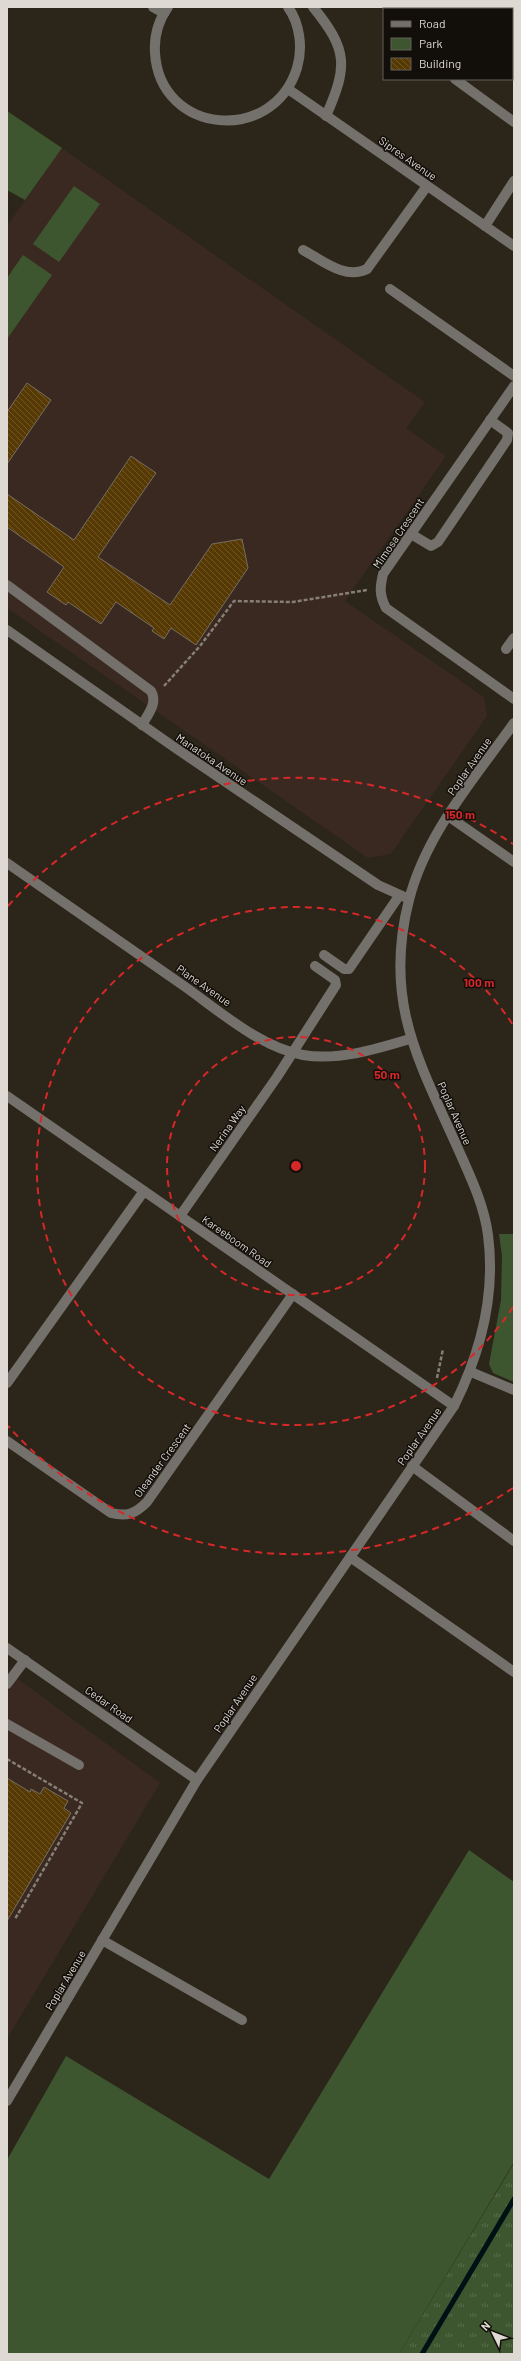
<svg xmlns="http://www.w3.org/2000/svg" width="521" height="2361" viewBox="0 0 521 2361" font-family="Barlow,sans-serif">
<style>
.education{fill:#3a2920}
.grass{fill:url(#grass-tufts)}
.park{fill:#3e562f}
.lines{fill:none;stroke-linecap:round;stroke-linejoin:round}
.stream{stroke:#001014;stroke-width:5}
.building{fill:url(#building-back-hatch);stroke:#766d61}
.path{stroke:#857f76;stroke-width:2.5;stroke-dasharray:4 2;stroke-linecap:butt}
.minor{stroke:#74706b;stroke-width:10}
.ring{fill:none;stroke:#d62828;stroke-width:2;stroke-dasharray:7 5}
.labels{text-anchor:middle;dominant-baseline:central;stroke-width:3;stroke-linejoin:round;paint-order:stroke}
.street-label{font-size:11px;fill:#ded9d2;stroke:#120e0a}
.centre{fill:#d62828;stroke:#120e0a;stroke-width:2}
.ring-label{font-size:12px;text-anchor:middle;font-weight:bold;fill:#d62828;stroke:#120e0a;stroke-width:3;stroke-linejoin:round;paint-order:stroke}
</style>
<defs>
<pattern id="grass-tufts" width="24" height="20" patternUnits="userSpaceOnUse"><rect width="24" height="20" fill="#3e562f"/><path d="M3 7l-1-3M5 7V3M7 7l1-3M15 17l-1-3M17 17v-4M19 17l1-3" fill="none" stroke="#596e4c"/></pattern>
<pattern id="building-back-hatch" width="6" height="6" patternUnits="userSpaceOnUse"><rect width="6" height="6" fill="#573a03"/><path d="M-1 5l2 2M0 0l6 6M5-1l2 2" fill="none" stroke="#6f5627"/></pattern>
</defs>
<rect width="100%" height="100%" fill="#2c251a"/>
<g class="education">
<polygon points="62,148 425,402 406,428 446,456 345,601 484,697 487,716 391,854 368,858 7,608 7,226"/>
<polygon points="7,1671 160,1783 7,2039"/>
</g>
<polygon class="grass" points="514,2163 514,2354 399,2354"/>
<g class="park">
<polygon points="7,111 62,148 25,200 7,190"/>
<polygon points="74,186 100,204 59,262 33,244"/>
<polygon points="23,255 52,275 7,339 7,278"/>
<polygon points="499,1234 514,1234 514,1382 493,1373 489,1364 501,1300 502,1256"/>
<polygon points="469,1850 514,1882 514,2162 399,2354 7,2354 7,2160 66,2056 269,2179"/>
</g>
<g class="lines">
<polyline class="stream" points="422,2354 514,2199"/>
</g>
<g class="building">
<polygon points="27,383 51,400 7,464 7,412"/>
<polygon points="131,456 156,473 98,557 170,605 212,544 242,539 248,568 196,645 171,628 164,639 152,631 154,628 116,602 101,624 68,602 66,605 47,592 64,567 7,527 7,494 74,540"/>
<polygon points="7,1778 30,1792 31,1789 40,1794 44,1787 68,1801 64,1808 71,1813 7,1921"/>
</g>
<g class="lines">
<g class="path">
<polyline points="164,686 200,646 234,601 293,602 367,590"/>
<polyline points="437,1378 443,1349"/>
<polyline points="7,1759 82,1803 15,1919"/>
</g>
<g class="minor">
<polyline points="153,7 164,13"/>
<path d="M 168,7 C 158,21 154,37 155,53 C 160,135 273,145 297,68 C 303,48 300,24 288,7"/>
<path d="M 313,7 C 348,50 348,66 326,116"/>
<polyline points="455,79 514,122"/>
<polyline points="288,89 514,246"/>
<polyline points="485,226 514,181"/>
<path d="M 303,250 C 322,260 345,280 367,269 L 427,186"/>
<polyline points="390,289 514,376"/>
<path d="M 514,386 L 383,574 C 380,587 379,595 386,608 L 514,699"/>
<polyline points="411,534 431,546 438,542 507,440 508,433 490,420"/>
<path d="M 7,585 L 151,691 C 158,703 148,714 142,725"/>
<polyline points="7,630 174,747 378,885 409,899"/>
<polyline points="506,649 514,638"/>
<polyline points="448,816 514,862"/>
<path d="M 7,863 C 66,904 125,945 184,986 C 218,1010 261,1048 303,1055 C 338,1061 377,1049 410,1039"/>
<polyline points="324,955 344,969 349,969 399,896"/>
<polyline points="7,1096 454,1406"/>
<polyline points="180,1216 277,1077 336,985 335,980 315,966"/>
<polyline points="471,1372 514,1390"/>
<polyline points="7,1383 144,1191"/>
<path d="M 7,1441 L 111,1513 C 127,1517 135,1514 147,1502 L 293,1294"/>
<polyline points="412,1466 514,1541"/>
<polyline points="350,1557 514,1672"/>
<polyline points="7,1648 197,1780"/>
<polyline points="7,1684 25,1660"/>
<polyline points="7,1724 79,1765"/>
<polyline points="102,1940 242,2020"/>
<path d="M 7,2101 L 197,1780 L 454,1406 C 481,1352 496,1296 488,1235 C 484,1205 471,1178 459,1151 C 419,1061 383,1002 409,900 C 426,833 475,778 514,723"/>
</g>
</g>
<g class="ring">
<circle cx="296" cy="1166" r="129"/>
<path d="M513 1307A259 259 0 1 1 513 1025"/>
<path d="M513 1488A388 388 0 0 1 8 1426M8 906A388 388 0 0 1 513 844"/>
</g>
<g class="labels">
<g class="street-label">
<text transform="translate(408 158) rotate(35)">Sipres Avenue</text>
<text transform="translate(398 533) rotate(-56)">Mimosa Crescent</text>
<text transform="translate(212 759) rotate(34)">Manatoka Avenue</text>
<text transform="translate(469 766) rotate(-55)">Poplar Avenue</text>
<text transform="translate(204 985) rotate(35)">Plane Avenue</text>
<text transform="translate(455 1113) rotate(66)">Poplar Avenue</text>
<text transform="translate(227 1128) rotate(-55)">Nerina Way</text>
<text transform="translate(237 1241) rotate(35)">Kareeboom Road</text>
<text transform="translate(419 1436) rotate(-55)">Poplar Avenue</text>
<text transform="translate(162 1460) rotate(-54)">Oleander Crescent</text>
<text transform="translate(235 1703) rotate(-56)">Poplar Avenue</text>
<text transform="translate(109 1704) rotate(35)">Cedar Road</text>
<text transform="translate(65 1980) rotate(-59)">Poplar Avenue</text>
</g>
</g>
<circle cx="296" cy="1166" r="6" class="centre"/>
<g class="ring-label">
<text x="460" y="819">150 m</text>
<text x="479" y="987">100 m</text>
<text x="387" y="1079">50 m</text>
</g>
<rect width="521" height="2361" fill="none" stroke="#ded9d2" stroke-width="16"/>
<rect x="383" y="8" width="130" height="72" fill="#120e0a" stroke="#645f5a"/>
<rect x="391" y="21" width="20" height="6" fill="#74706b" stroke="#645f5a"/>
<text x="419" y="28" font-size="12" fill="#ded9d2">Road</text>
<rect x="391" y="38" width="20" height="12" fill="#3e562f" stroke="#645f5a"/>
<text x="419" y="48" font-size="12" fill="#ded9d2">Park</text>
<rect x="391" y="58" width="20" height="12" fill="url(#building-back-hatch)" stroke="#645f5a"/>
<text x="419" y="68" font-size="12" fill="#ded9d2">Building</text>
<g transform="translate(493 2333) rotate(313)" stroke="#120e0a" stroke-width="3" paint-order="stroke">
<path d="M0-3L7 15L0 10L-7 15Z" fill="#ded9d2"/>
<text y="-6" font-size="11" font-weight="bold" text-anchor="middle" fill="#ded9d2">N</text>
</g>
</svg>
